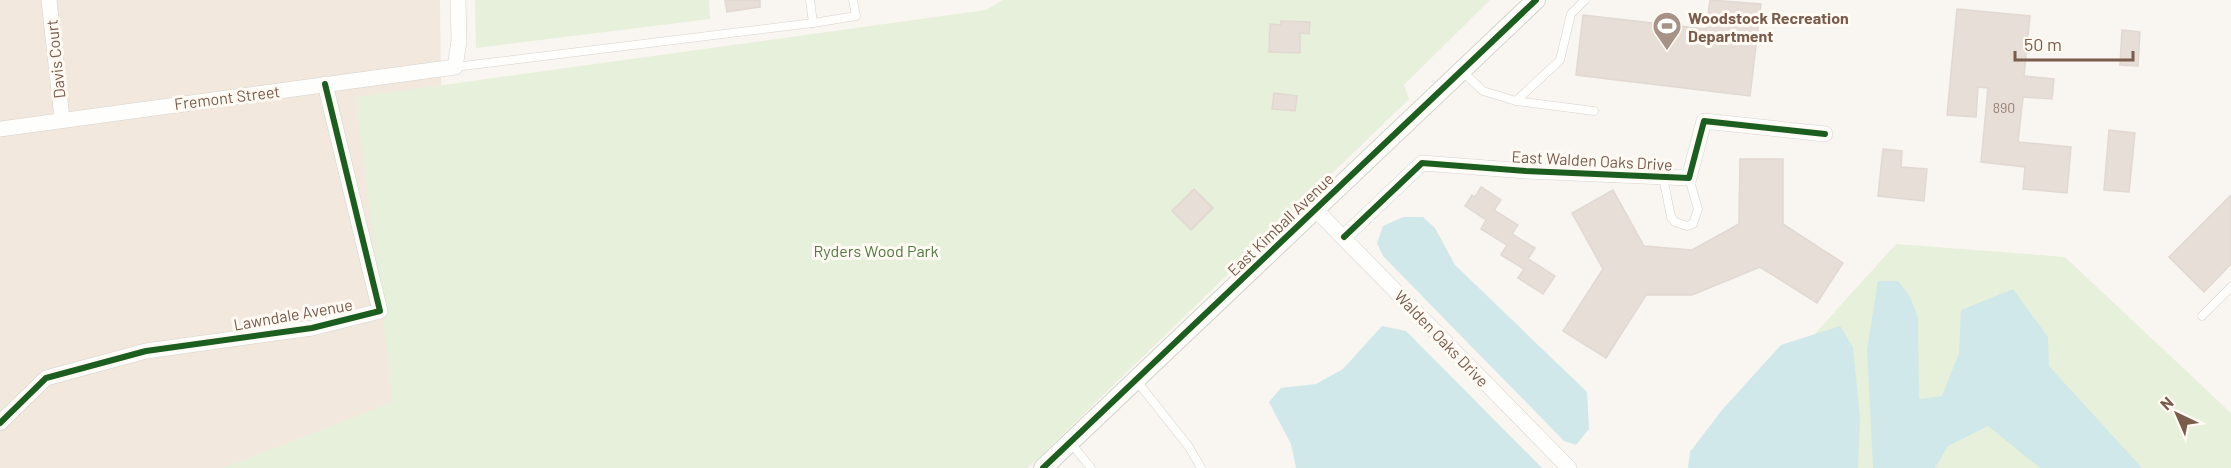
<svg xmlns="http://www.w3.org/2000/svg" width="2231" height="468" viewBox="0 0 2231 468" font-family="Barlow,sans-serif">
<style>
.residential{fill:#f2e8de}
.green{fill:#e7f0db}
.water{fill:#d0e8ea}
.building{fill:#e6ded7;stroke:#e2d8d2;stroke-width:1.5}
.lines{fill:none;stroke-linecap:round;stroke-linejoin:round}
.service-casing{stroke:#d7d1cb;stroke-width:9}
.minor-casing{stroke:#d7d1cb;stroke-width:16}
.tertiary-casing{stroke:#d7d1cb;stroke-width:20}
.service{stroke:#fefefd;stroke-width:8}
.minor{stroke:#fefefd;stroke-width:15}
.tertiary{stroke:#fefefd;stroke-width:18}
.cycleway-casing{stroke:#fffaf3;stroke-width:10}
.cycleway{stroke:#1b5e20;stroke-width:6}
.labels{text-anchor:middle;dominant-baseline:central;stroke-width:6;stroke-linejoin:round;paint-order:stroke}
.number-label{font-size:14px;fill:#977e72}
.poi-label{font-size:16px;font-weight:bold;fill:#7a5c4d;stroke:#fffaf3;text-anchor:start}
.street-label{font-size:16px;fill:#7a5c4d;stroke:#fffaf3}
.park-label{font-size:16px;fill:#537a41;stroke:#fffaf3}
</style>
<rect width="100%" height="100%" fill="#f9f5f0"/>
<polygon class="residential" points="0,0 440,0 441,89 416,407 249,468 0,468"/>
<g class="green">
<polygon points="475,0 709,0 710,19 476,48"/>
<polygon points="1003,0 1490,0 1404,85 1409,99 1028,468 223,468 393,402 356,97 986,10"/>
<polygon points="1896,244 2065,257 2231,413 2231,468 1762,468 1746,410"/>
</g>
<g class="water">
<polygon points="1403,217 1423,217 1435,228 1455,265 1587,392 1589,429 1576,445 1564,441 1383,256 1377,243 1383,226"/>
<polygon points="1878,281 1898,281 1909,295 1918,317 1919,399 1942,396 1959,353 1961,310 2013,289 2048,337 2049,366 2142,468 2040,468 1988,426 1948,446 1935,468 1873,468 1867,349"/>
<polygon points="1382,326 1406,331 1542,468 1296,468 1291,444 1269,402 1281,388 1316,384 1343,369"/>
<polygon points="1840,326 1853,347 1860,417 1858,468 1688,468 1690,452 1722,410 1781,345"/>
</g>
<g class="building">
<polygon points="725,0 760,0 760,7 727,12"/>
<polygon points="1710,0 1761,4 1750,96 1576,75 1583,15 1706,29"/>
<polygon points="1957,9 2030,16 2024,76 2054,79 2052,99 2023,97 2018,142 2071,147 2067,193 2023,189 2025,167 1981,162 1988,88 1978,87 1976,117 1947,115"/>
<polygon points="1281,21 1310,22 1309,34 1300,33 1300,53 1269,52 1270,24 1281,25"/>
<polygon points="2122,30 2140,32 2138,66 2120,65"/>
<polygon points="1274,93 1297,96 1295,111 1272,109"/>
<polygon points="2109,130 2135,133 2129,192 2104,190"/>
<polygon points="1883,149 1902,151 1901,167 1927,169 1924,201 1878,196"/>
<polygon points="1740,159 1783,159 1783,224 1843,263 1817,303 1760,267 1692,295 1646,295 1606,358 1563,331 1603,269 1572,213 1613,190 1644,246 1692,250 1739,224"/>
<polygon points="1481,187 1501,200 1494,210 1518,225 1512,234 1535,248 1528,259 1555,276 1543,294 1518,278 1524,269 1501,255 1507,245 1481,229 1486,220 1465,206 1472,195 1475,197"/>
<polygon points="1194,189 1213,208 1191,230 1172,211"/>
<polygon points="2231,195 2231,264 2204,292 2169,257"/>
</g>
<g class="lines">
<g class="service-casing">
<g id="service">
<polyline points="813,23 856,16 853,0"/>
<polyline points="455,67 813,23 810,0"/>
<polyline points="1462,71 1483,91 1516,101 1560,60 1571,14 1585,0"/>
<polyline points="1516,101 1594,111"/>
<polyline points="1663,177 1671,217 1675,222 1687,226 1693,224 1698,209 1689,178"/>
<polyline points="2202,316 2231,287"/>
<polyline points="1136,380 1189,447 1201,468"/>
<polyline points="1070,442 1091,468"/>
</g>
</g>
<g class="minor-casing">
<g id="minor">
<polyline points="49,0 62,119"/>
<polyline points="0,129 455,67 459,41 458,0"/>
<polyline points="1315,209 1569,468"/>
<polyline points="1344,237 1422,163 1526,171 1689,178 1704,121 1825,134"/>
<polyline points="0,423 46,378 146,351 312,328 380,311 325,84"/>
</g>
</g>
<g class="tertiary-casing">
<polyline id="tertiary" points="1043,468 1536,0"/>
</g>
<use href="#service" class="service"/>
<use href="#minor" class="minor"/>
<use href="#tertiary" class="tertiary"/>
<g class="cycleway-casing">
<g id="cycleway">
<polyline points="1344,237 1422,163 1526,171 1689,178 1704,121 1825,134"/>
<polyline points="0,423 46,378 146,351 312,328 380,311 325,84"/>
<polyline points="1043,468 1536,0"/>
</g>
</g>
<use href="#cycleway" class="cycleway"/>
</g>
<defs>
<g id="stadium-pin" transform="scale(1.5)"><path d="M0 17L-7.5 6A9.5 9.5 0 1 1 7.5 6Z" fill="#a69286" stroke="#fffaf3"/><path d="M0-5a6.5 5 0 1 0 0 10a6.5 5 0 1 0 0-10ZM-3.5-1.8h7v3.6h-7Z" fill="#fff"/></g>
</defs>
<g fill-rule="evenodd">
<use href="#stadium-pin" x="1667" y="26"/>
</g>
<g class="labels">
<g class="number-label">
<text x="2004" y="107">890</text>
</g>
<g class="poi-label">
<text x="1688" y="17">Woodstock Recreation<tspan x="1688" dy="18">Department</tspan></text>
</g>
<g class="street-label">
<text transform="translate(55 59) rotate(-96)">Davis Court</text>
<text transform="translate(227 97) rotate(-7)">Fremont Street</text>
<text transform="translate(1592 160) rotate(3)">East Walden Oaks Drive</text>
<text transform="translate(1280 224) rotate(-44)">East Kimball Avenue</text>
<text transform="translate(293 314) rotate(-10)">Lawndale Avenue</text>
<text transform="translate(1442 338) rotate(46)">Walden Oaks Drive</text>
</g>
<g class="park-label">
<text x="876" y="250">Ryders Wood Park</text>
</g>
</g>
<g transform="translate(2177 414) rotate(316)" stroke="#fffaf3" stroke-width="4.5" paint-order="stroke">
<path d="M0-4.5L10 22L0 15L-10 22Z" fill="#7a5c4d"/>
<text y="-9" font-size="16" font-weight="bold" text-anchor="middle" fill="#7a5c4d">N</text>
</g>
<path d="M2015 51v9h118v-9" fill="none" stroke="#7a5c4d" stroke-width="3"/>
<text x="2024" y="51" font-size="18" fill="#7a5c4d" stroke="#fffaf3" stroke-width="4.5" paint-order="stroke">50 m</text>
</svg>
